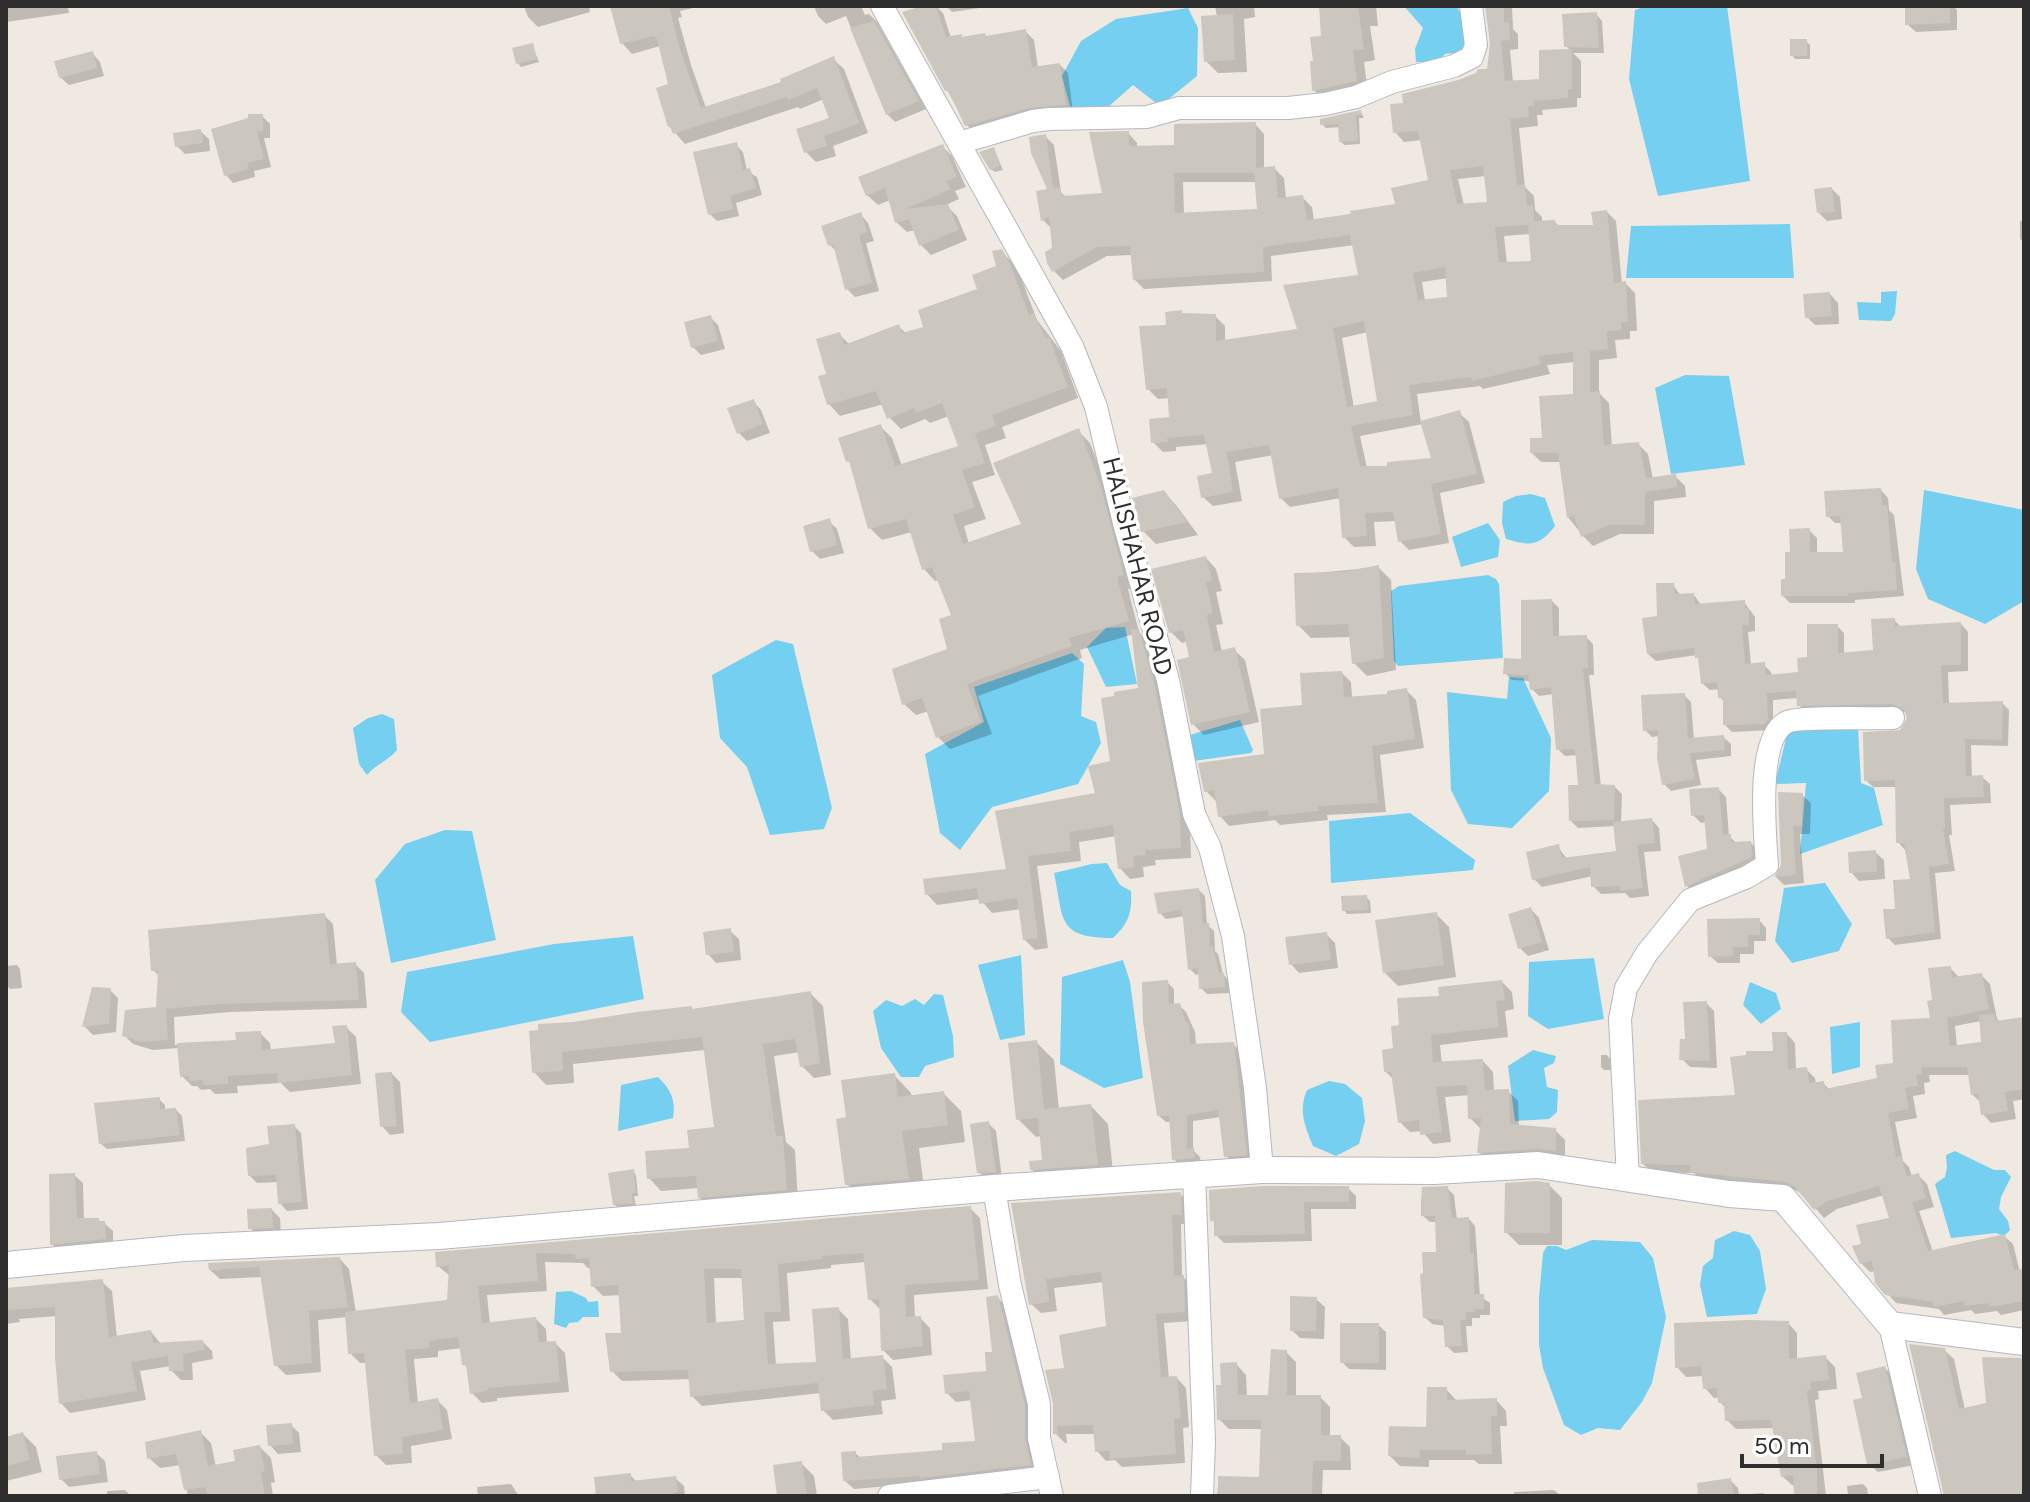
<svg xmlns="http://www.w3.org/2000/svg" width="2030" height="1502" viewBox="0 0 2030 1502" font-family="Figtree,sans-serif">
<style>
.water{fill:#75cff0}
.shadow{fill:#0003;fill-rule:evenodd}
.building{fill:#cbc7bf;fill-rule:evenodd}
.lines{fill:none;stroke-linecap:round;stroke-linejoin:round}
.minor-casing{stroke:#b4b7c1;stroke-width:24}
.tertiary-casing{stroke:#b4b7c1;stroke-width:28}
.minor{stroke:#fff;stroke-width:22}
.tertiary{stroke:#fff;stroke-width:26}
.labels{text-anchor:middle;dominant-baseline:central;stroke-width:7;stroke-linejoin:round;paint-order:stroke}
.street-label{font-size:24px;fill:#2e2e2e;stroke:#fff}
</style>
<rect width="100%" height="100%" fill="#efe9e1"/>
<g class="water">
<path d="M 1404,6 L 1457,7 C 1466,22 1467,35 1463,52 L 1445,54 L 1438,62 L 1416,62 L 1415,49 L 1423,28 Z"/>
<polygon points="1647,6 1727,6 1750,181 1658,196 1629,79 1635,10"/>
<polygon points="1188,8 1198,28 1197,76 1160,106 1133,85 1107,108 1072,114 1062,76 1081,41 1116,19"/>
<polygon points="1790,224 1794,278 1626,278 1631,226"/>
<polygon points="1897,291 1895,314 1891,321 1859,320 1857,302 1881,303 1881,292"/>
<polygon points="1685,375 1729,376 1745,465 1671,474 1655,388"/>
<polygon points="1924,490 2024,510 2024,601 1985,624 1928,599 1916,569"/>
<path d="M 1531,494 L 1545,498 L 1555,526 C 1538,547 1531,546 1506,539 L 1502,523 L 1503,502 L 1516,496 Z"/>
<polygon points="1488,523 1500,540 1498,557 1461,567 1452,537"/>
<polygon points="1488,575 1496,579 1499,584 1503,658 1398,666 1394,661 1391,591 1399,586"/>
<polygon points="1125,627 1137,684 1106,687 1087,647 1106,628"/>
<polygon points="776,640 793,644 832,808 824,829 770,835 747,767 720,738 712,675"/>
<polygon points="1072,653 1084,664 1081,716 1096,722 1101,743 1078,784 992,807 960,850 940,833 925,754 984,722 974,687"/>
<polygon points="1509,677 1523,678 1551,738 1549,791 1512,828 1468,824 1451,790 1447,692 1507,699"/>
<path d="M 382,714 L 394,719 L 397,750 C 388,761 376,764 367,775 L 359,764 L 353,728 L 368,718 Z"/>
<polygon points="1240,720 1253,750 1251,753 1193,761 1190,735"/>
<polygon points="1858,727 1861,783 1874,788 1883,825 1800,854 1806,783 1775,784 1788,730"/>
<polygon points="1410,813 1475,860 1473,870 1331,883 1329,821"/>
<polygon points="445,830 472,831 496,940 391,963 375,880 405,844"/>
<path d="M 1107,863 L 1120,885 L 1131,891 C 1132,913 1129,923 1113,938 C 1056,938 1064,919 1054,873 L 1092,864 Z"/>
<polygon points="1825,883 1852,924 1839,951 1792,963 1775,941 1784,888"/>
<polygon points="633,936 644,999 430,1042 401,1012 407,972 554,944"/>
<polygon points="1021,955 1025,1035 1000,1040 978,965"/>
<polygon points="1594,958 1604,1019 1548,1029 1528,1016 1529,962"/>
<polygon points="1123,960 1130,982 1143,1078 1104,1088 1060,1064 1062,977"/>
<polygon points="1750,982 1776,993 1781,1009 1761,1024 1743,1005"/>
<polygon points="934,994 943,995 953,1036 954,1057 925,1066 919,1077 901,1077 881,1048 873,1011 886,1000 902,1006 915,999 924,1005"/>
<polygon points="1860,1022 1860,1067 1832,1074 1830,1027"/>
<polygon points="1533,1050 1556,1056 1554,1063 1544,1068 1547,1087 1558,1090 1557,1112 1549,1119 1515,1121 1508,1066"/>
<path d="M 658,1077 C 671,1090 676,1100 673,1118 L 618,1131 L 621,1085 Z"/>
<path d="M 1329,1081 L 1345,1084 L 1362,1098 L 1365,1121 L 1359,1144 L 1336,1156 L 1313,1146 C 1305,1126 1298,1111 1307,1090 Z"/>
<polygon points="1955,1151 1994,1170 2005,1170 2011,1177 2001,1197 1999,1209 2008,1221 2010,1230 2004,1236 1996,1233 1951,1238 1935,1184 1945,1177 1947,1168 1946,1155"/>
<polygon points="1734,1231 1750,1235 1760,1251 1766,1289 1757,1314 1707,1317 1700,1285 1703,1266 1713,1258 1715,1240"/>
<polygon points="1592,1240 1640,1242 1653,1258 1666,1317 1652,1383 1642,1402 1620,1430 1598,1428 1581,1435 1564,1425 1543,1368 1539,1345 1539,1298 1543,1253 1547,1246 1557,1246 1566,1250"/>
<polygon points="571,1291 586,1298 588,1302 598,1301 599,1317 583,1317 578,1322 569,1323 566,1328 554,1324 556,1292"/>
</g>
<g class="shadow">
<polygon points="6,6 68,6 69,13 6,22"/>
<polygon points="524,6 589,6 590,12 538,27 528,17"/>
<polygon points="629,6 702,6 680,11 682,17 678,18 691,65 706,108 783,83 833,59 844,69 868,133 833,146 836,156 816,162 806,152 831,120 824,99 800,109 798,107 685,144 669,126 670,86 660,46 632,54 622,43"/>
<polygon points="814,6 861,6 865,15 869,14 877,22 926,109 895,122 887,114 846,16 826,24 818,16"/>
<polygon points="929,6 936,6 943,13 951,38 987,38 1026,32 1034,40 1038,68 1060,65 1068,73 1073,112 975,134 967,125 947,90"/>
<polygon points="946,6 993,6 952,12"/>
<polygon points="1215,6 1254,6 1255,17 1244,19 1247,72 1218,73 1206,61 1217,17"/>
<polygon points="1322,6 1376,6 1378,26 1370,26 1375,60 1364,62 1368,93 1326,103 1314,90 1315,63 1323,38"/>
<path d="M 1487,6 L 1512,6 L 1513,29 L 1518,34 L 1518,49 L 1510,50 L 1513,82 L 1541,81 L 1571,51 L 1566,46 L 1596,14 L 1602,21 L 1604,53 L 1573,53 L 1581,61 L 1581,98 L 1577,98 L 1577,107 L 1542,110 L 1543,115 L 1537,115 L 1538,126 L 1519,128 L 1525,187 L 1534,196 L 1535,210 L 1542,217 L 1542,223 L 1555,222 L 1560,227 L 1595,227 L 1607,212 L 1616,221 L 1622,284 L 1625,283 L 1635,293 L 1637,331 L 1630,331 L 1630,339 L 1615,340 L 1617,358 L 1599,360 L 1599,393 L 1609,403 L 1612,447 L 1639,445 L 1648,454 L 1653,479 L 1675,476 L 1685,486 L 1686,497 L 1654,501 L 1654,534 L 1620,534 L 1593,546 L 1583,536 L 1568,517 L 1561,462 L 1541,462 L 1532,453 L 1544,440 L 1575,395 L 1575,362 L 1547,365 L 1550,374 L 1483,389 L 1480,386 L 1417,394 L 1421,423 L 1459,413 L 1469,422 L 1485,483 L 1440,493 L 1449,543 L 1409,550 L 1400,541 L 1396,521 L 1374,522 L 1376,546 L 1354,547 L 1344,537 L 1341,498 L 1290,507 L 1281,498 L 1273,455 L 1235,462 L 1242,501 L 1213,506 L 1203,497 L 1214,475 L 1208,444 L 1176,447 L 1176,451 L 1163,452 L 1153,442 L 1171,419 L 1170,398 L 1158,399 L 1148,389 L 1169,327 L 1184,315 L 1215,316 L 1225,326 L 1225,341 L 1300,331 L 1360,276 L 1354,245 L 1271,256 L 1272,281 L 1144,289 L 1134,279 L 1133,255 L 1107,256 L 1063,280 L 1054,271 L 1053,230 L 1043,220 L 1039,192 L 1050,191 L 1045,136 L 1054,145 L 1061,192 L 1067,198 L 1104,195 L 1128,133 L 1137,143 L 1137,148 L 1176,147 L 1255,124 L 1264,134 L 1264,169 L 1274,168 L 1284,178 L 1286,199 L 1302,197 L 1312,207 L 1314,221 L 1397,205 L 1430,181 L 1422,140 L 1404,142 L 1395,132 L 1405,105 L 1489,70 L 1492,43 ZM 1486,176 L 1489,204 L 1464,205 L 1458,179 ZM 1183,182 L 1257,182 L 1259,211 L 1184,214 ZM 1531,234 L 1533,263 L 1507,264 L 1504,236 ZM 1448,278 L 1449,299 L 1425,301 L 1422,282 ZM 1368,332 L 1379,403 L 1354,408 L 1342,338 ZM 1423,424 L 1433,460 L 1389,468 L 1367,468 L 1360,436 Z"/>
<polygon points="1907,6 1953,6 1957,10 1957,30 1916,32 1907,24"/>
<polygon points="1806,41 1810,45 1810,59 1795,59 1792,55"/>
<polygon points="532,45 539,62 521,67 518,63"/>
<polygon points="92,53 100,62 104,76 69,85 60,77"/>
<polygon points="1361,112 1364,118 1359,118 1360,144 1345,145 1341,142 1341,127 1326,128 1322,124"/>
<polygon points="262,116 270,124 270,138 264,138 271,167 254,171 255,177 233,183 226,175"/>
<polygon points="200,131 209,139 210,151 185,154 177,146"/>
<polygon points="736,145 743,152 747,171 757,177 762,195 736,203 739,216 717,221 710,214"/>
<polygon points="942,146 952,156 966,187 955,191 959,199 946,205 957,216 967,240 931,255 921,245 915,230 907,232 896,222 890,200 878,205 867,195"/>
<polygon points="994,149 1003,170 995,172 991,169"/>
<polygon points="1832,189 1840,197 1842,219 1827,221 1819,213"/>
<polygon points="860,214 868,223 874,241 866,243 879,291 855,297 847,289 837,252 830,245"/>
<polygon points="2020,221 2024,221 2024,242 2020,239"/>
<polygon points="1001,251 1013,263 1021,278 1037,320 1061,351 1078,398 1002,427 1006,438 985,445 995,475 972,482 986,519 964,526 969,544 1024,526 1078,431 1090,443 1111,497 1135,587 1128,589 1139,632 1149,642 1190,826 1191,858 1155,860 1156,865 1143,867 1144,877 1130,879 1120,868 1117,836 1079,842 1081,861 1037,866 1048,948 1035,950 1024,939 1021,909 992,913 980,899 937,905 927,894 1008,870 1097,794 1140,690 1134,634 1080,650 1082,658 978,696 992,734 950,749 938,737 929,711 916,715 904,704 949,650 954,616 940,580 935,581 924,569 912,532 882,540 870,528 853,466 848,461 880,426 892,438 902,466 960,447 949,416 930,423 925,419 901,429 889,417 884,404 840,416 829,404 829,375 839,334 850,345 898,326 907,334 925,329 980,290 998,267"/>
<polygon points="1830,294 1838,303 1839,324 1815,325 1807,317"/>
<polygon points="710,317 718,325 725,349 701,355 693,347"/>
<polygon points="753,401 761,410 770,433 747,441 739,433"/>
<polygon points="1881,490 1888,498 1889,510 1894,515 1904,596 1855,600 1855,603 1790,603 1783,596 1792,554 1809,530 1817,538 1817,554 1845,554 1843,523 1835,523 1828,516"/>
<polygon points="1163,492 1176,505 1198,535 1156,544 1143,531"/>
<polygon points="829,521 837,529 844,553 820,559 812,551"/>
<polygon points="1206,558 1216,569 1222,591 1216,592 1223,624 1216,625 1222,652 1234,650 1245,660 1259,722 1204,735 1193,724 1192,659 1188,641 1182,643 1171,632"/>
<polygon points="1378,567 1391,580 1396,670 1367,676 1354,663 1351,637 1311,638 1298,625 1296,575"/>
<polygon points="1673,585 1681,596 1694,595 1701,605 1744,602 1755,617 1755,631 1748,632 1751,665 1764,665 1771,672 1772,676 1800,674 1809,658 1837,626 1844,633 1844,654 1875,652 1894,620 1902,628 1961,624 1968,632 1968,671 1948,672 1949,704 2002,703 2009,710 2008,746 1971,745 1972,778 1982,777 1990,784 1991,803 1950,805 1952,835 1949,835 1955,871 1935,873 1941,939 1895,945 1888,938 1912,880 1905,850 1898,842 1897,787 1873,787 1866,780 1908,725 1907,712 1806,712 1799,705 1798,698 1773,700 1773,730 1732,732 1725,725 1725,703 1720,697 1720,689 1710,690 1702,683 1700,660 1697,655 1656,661 1648,654 1659,618"/>
<polygon points="1552,601 1559,608 1559,638 1586,637 1593,644 1594,675 1589,675 1601,786 1615,787 1622,794 1621,823 1652,820 1659,828 1661,851 1644,852 1649,896 1630,898 1625,893 1601,894 1593,886 1593,876 1542,887 1534,879 1558,847 1567,859 1618,853 1616,826 1578,828 1571,821 1581,787 1578,755 1565,756 1558,749 1554,694 1539,696 1532,689 1531,681 1512,680 1505,673 1523,661"/>
<polygon points="1342,673 1351,682 1352,698 1389,696 1406,690 1416,700 1424,748 1380,755 1386,812 1327,815 1328,820 1280,825 1275,820 1229,826 1220,816 1216,801 1206,791 1266,756 1304,706"/>
<polygon points="1684,695 1691,702 1694,740 1723,737 1731,744 1731,756 1696,760 1701,785 1671,791 1664,784 1660,736 1652,737 1645,730"/>
<polygon points="1718,789 1726,797 1729,836 1737,844 1751,843 1759,851 1760,865 1695,894 1687,886 1709,850 1707,822 1701,823 1693,815"/>
<polygon points="1780,794 1802,795 1811,803 1810,834 1800,834 1804,883 1784,885 1776,877 1783,865"/>
<polygon points="1875,852 1884,860 1885,879 1859,881 1851,872"/>
<polygon points="1199,890 1205,896 1207,925 1214,931 1215,951 1218,954 1223,974 1229,981 1230,993 1207,994 1201,988 1200,974 1196,975 1190,969 1185,916 1166,919 1160,913"/>
<polygon points="1366,897 1370,901 1371,913 1347,914 1344,910"/>
<polygon points="1531,909 1539,918 1549,950 1528,956 1520,948"/>
<polygon points="1436,914 1449,927 1456,977 1398,986 1385,973"/>
<polygon points="324,915 333,924 337,965 355,964 364,973 367,1008 230,1012 174,1017 175,1045 238,1041 260,1033 270,1043 271,1052 337,1045 346,1027 356,1037 361,1084 290,1092 281,1083 237,1086 238,1093 215,1094 210,1089 201,1090 197,1086 192,1086 182,1076 179,1048 153,1050 133,1044 124,1035 158,1009 160,977 153,970"/>
<polygon points="1759,920 1766,928 1766,941 1754,941 1754,954 1740,954 1740,963 1718,963 1710,956"/>
<polygon points="730,931 739,939 741,960 716,963 708,954"/>
<polygon points="1326,934 1335,943 1338,968 1299,973 1291,964"/>
<polygon points="17,965 20,969 22,988 10,989 7,986 6,966"/>
<path d="M 1950,968 L 1959,977 L 1982,976 L 1990,984 L 1997,1019 L 2001,1022 L 2024,1019 L 2024,1099 L 2013,1101 L 2016,1119 L 1991,1123 L 1983,1114 L 1981,1103 L 1972,1094 L 1970,1075 L 1929,1075 L 1930,1082 L 1924,1083 L 1925,1094 L 1913,1096 L 1917,1118 L 1895,1122 L 1903,1161 L 1909,1167 L 1912,1177 L 1918,1175 L 1927,1184 L 1934,1207 L 1919,1211 L 1933,1252 L 2004,1236 L 2013,1244 L 2024,1288 L 2024,1310 L 2001,1315 L 1997,1311 L 1975,1314 L 1971,1310 L 1944,1315 L 1939,1309 L 1896,1303 L 1887,1293 L 1875,1271 L 1870,1272 L 1861,1263 L 1863,1246 L 1891,1220 L 1884,1195 L 1837,1209 L 1824,1218 L 1803,1194 L 1795,1190 L 1701,1180 L 1694,1173 L 1652,1172 L 1643,1164 L 1738,1097 L 1775,1053 L 1787,1034 L 1795,1043 L 1796,1070 L 1806,1069 L 1815,1078 L 1816,1084 L 1823,1083 L 1830,1090 L 1879,1080 L 1932,1020 L 1934,1001 ZM 1981,1021 L 1983,1044 L 1957,1047 L 1955,1026 Z"/>
<polygon points="1167,982 1174,989 1174,1006 1179,1005 1186,1012 1195,1032 1196,1046 1233,1044 1240,1051 1252,1161 1233,1162 1226,1156 1221,1117 1193,1121 1193,1150 1200,1157 1201,1165 1181,1166 1174,1159 1171,1122 1166,1122 1159,1116"/>
<polygon points="1502,982 1512,992 1514,1009 1505,1011 1508,1037 1440,1045 1442,1064 1483,1061 1493,1072 1494,1092 1508,1091 1518,1101 1519,1127 1555,1130 1565,1140 1565,1161 1489,1162 1479,1152 1481,1129 1470,1118 1470,1095 1445,1097 1451,1142 1433,1144 1422,1131 1410,1132 1400,1122 1394,1080 1386,1072 1395,1050 1401,1027 1441,997"/>
<polygon points="94,989 110,990 118,998 116,1032 93,1035 85,1027"/>
<polygon points="810,993 823,1006 831,1075 814,1078 802,1066 800,1052 774,1056 786,1142 795,1150 798,1202 712,1209 699,1197 699,1188 661,1191 649,1178 691,1150 716,1128 705,1050 573,1064 574,1083 546,1085 534,1072 531,1032"/>
<polygon points="1706,1003 1714,1011 1717,1068 1690,1067 1682,1059"/>
<polygon points="1036,1042 1054,1060 1059,1110 1091,1106 1108,1124 1114,1182 1049,1186 1031,1169 1045,1161 1042,1136 1036,1137 1018,1119"/>
<polygon points="1601,1055 1607,1055 1610,1059 1611,1070 1604,1070 1601,1067"/>
<polygon points="392,1074 400,1082 404,1133 390,1135 382,1126"/>
<polygon points="894,1075 911,1093 912,1097 943,1093 961,1111 965,1142 919,1148 925,1196 864,1202 847,1184 848,1119"/>
<polygon points="159,1099 165,1105 165,1111 176,1110 182,1116 185,1141 107,1149 100,1143"/>
<polygon points="989,1124 996,1131 1002,1178 986,1180 979,1172"/>
<polygon points="294,1126 301,1133 308,1209 287,1211 280,1203 278,1182 257,1183 249,1175 271,1146"/>
<polygon points="633,1171 636,1175 638,1196 634,1196 636,1206 618,1208 614,1204"/>
<polygon points="74,1175 83,1183 84,1220 98,1220 104,1223 113,1231 113,1247 60,1252 52,1244"/>
<polygon points="1549,1185 1562,1198 1562,1245 1519,1245 1506,1232"/>
<polygon points="1348,1188 1356,1196 1356,1209 1311,1209 1312,1241 1224,1243 1216,1235 1216,1224 1212,1220"/>
<polygon points="1447,1188 1454,1195 1457,1220 1469,1219 1475,1226 1480,1296 1490,1303 1490,1315 1480,1315 1480,1318 1472,1318 1472,1326 1466,1326 1468,1352 1454,1353 1447,1346 1445,1326 1432,1324 1425,1317 1438,1254 1437,1222 1430,1222 1423,1216"/>
<polygon points="1180,1194 1190,1203 1190,1224 1181,1224 1182,1276 1193,1287 1194,1321 1164,1323 1169,1379 1177,1378 1186,1388 1189,1427 1183,1428 1185,1463 1122,1467 1115,1460 1106,1461 1097,1451 1096,1434 1066,1434 1067,1443 1065,1443 1055,1433 1066,1370 1109,1328 1104,1282 1054,1288 1057,1311 1041,1313 1031,1304 1013,1205"/>
<path d="M 970,1208 L 980,1218 L 988,1289 L 914,1295 L 915,1318 L 920,1318 L 930,1328 L 932,1355 L 893,1360 L 883,1350 L 881,1310 L 870,1299 L 866,1262 L 831,1265 L 831,1268 L 787,1273 L 790,1321 L 773,1322 L 776,1366 L 818,1364 L 838,1309 L 848,1319 L 851,1360 L 882,1357 L 892,1367 L 896,1399 L 881,1401 L 883,1414 L 833,1420 L 823,1410 L 821,1393 L 702,1406 L 692,1396 L 691,1379 L 622,1381 L 612,1371 L 623,1335 L 621,1295 L 603,1296 L 593,1286 L 592,1268 L 588,1268 L 583,1263 L 545,1262 L 547,1291 L 487,1295 L 490,1324 L 536,1319 L 546,1329 L 547,1343 L 555,1343 L 565,1353 L 569,1392 L 497,1398 L 497,1401 L 482,1403 L 472,1393 L 469,1370 L 464,1364 L 462,1348 L 438,1351 L 438,1357 L 414,1359 L 418,1404 L 437,1400 L 447,1410 L 452,1439 L 411,1446 L 412,1463 L 386,1465 L 376,1455 L 367,1363 L 360,1363 L 350,1353 L 347,1317 L 318,1320 L 321,1372 L 286,1375 L 276,1365 L 262,1277 L 220,1279 L 210,1270 L 340,1259 L 349,1269 L 356,1313 L 449,1302 L 450,1276 L 438,1266 L 437,1254 ZM 714,1278 L 744,1278 L 746,1322 L 716,1324 Z"/>
<polygon points="272,1210 280,1218 281,1235 258,1236 250,1228"/>
<polygon points="102,1282 112,1291 117,1338 151,1332 161,1344 203,1342 212,1351 213,1359 192,1363 193,1380 181,1380 171,1370 171,1366 140,1371 146,1400 70,1413 61,1403 57,1316 19,1319 20,1322 6,1324 6,1290"/>
<polygon points="997,1297 1006,1306 1033,1416 1038,1473 854,1489 845,1481 855,1453 861,1458 944,1452 977,1443 972,1400 956,1402 947,1393 988,1373 995,1354"/>
<polygon points="1316,1299 1325,1307 1324,1339 1300,1338 1292,1330"/>
<polygon points="1788,1323 1797,1333 1797,1360 1825,1357 1835,1367 1837,1389 1818,1391 1819,1399 1815,1400 1826,1496 1796,1496 1795,1485 1792,1485 1782,1476 1774,1428 1736,1429 1727,1420 1727,1409 1720,1402 1720,1397 1714,1398 1705,1388 1704,1376 1686,1377 1677,1367"/>
<polygon points="1378,1325 1386,1332 1386,1370 1349,1369 1342,1362"/>
<polygon points="1944,1350 1954,1359 1965,1410 1988,1405 1984,1359 2024,1360 2024,1496 1946,1496"/>
<polygon points="1286,1352 1296,1362 1296,1397 1320,1397 1330,1407 1330,1437 1340,1437 1350,1447 1351,1470 1323,1470 1322,1496 1217,1496 1219,1478 1261,1479 1262,1429 1229,1429 1219,1419 1223,1387 1236,1364 1246,1375 1247,1397 1270,1397"/>
<polygon points="1885,1368 1893,1377 1914,1465 1878,1472 1869,1464"/>
<polygon points="1446,1389 1457,1401 1496,1400 1506,1411 1507,1426 1500,1426 1502,1464 1479,1464 1474,1460 1429,1460 1429,1467 1400,1466 1390,1456 1428,1429"/>
<polygon points="291,1425 299,1433 301,1452 278,1454 270,1445"/>
<polygon points="200,1432 211,1443 216,1467 238,1463 260,1447 271,1458 275,1482 271,1483 273,1496 188,1496 181,1465 160,1468 149,1458"/>
<polygon points="23,1434 36,1447 42,1472 6,1481 6,1439"/>
<polygon points="96,1453 105,1461 108,1482 69,1487 61,1479"/>
<polygon points="801,1463 814,1476 817,1496 779,1496"/>
<polygon points="630,1475 637,1482 675,1478 684,1486 685,1496 598,1496"/>
<polygon points="1730,1480 1738,1488 1739,1495 1763,1493 1766,1496 1700,1496"/>
<polygon points="511,1484 519,1496 478,1496 477,1487"/>
<polygon points="1863,1484 1867,1488 1868,1496 1848,1496 1847,1486"/>
<polygon points="125,1490 131,1496 107,1496 107,1491"/>
<polygon points="1554,1490 1561,1496 1514,1496 1514,1492"/>
</g>
<g class="building">
<polygon points="610,6 669,6 681,53 701,108 781,82 780,79 834,56 859,123 824,136 827,146 804,153 796,129 829,118 817,88 788,100 787,97 673,134 670,126 668,127 656,88 668,84 657,39 654,36 620,44"/>
<polygon points="922,6 936,6 946,37 962,34 962,37 985,33 986,36 1026,29 1032,67 1060,63 1066,105 1029,108 965,126 948,90 945,91 902,12"/>
<polygon points="1319,6 1358,6 1364,49 1353,50 1357,81 1312,91 1310,61 1313,61 1310,37 1321,36"/>
<path d="M 1485,6 L 1504,6 L 1504,22 L 1509,22 L 1510,40 L 1501,41 L 1505,81 L 1539,79 L 1539,50 L 1572,49 L 1572,89 L 1568,89 L 1568,98 L 1534,101 L 1534,106 L 1528,106 L 1529,117 L 1510,119 L 1517,185 L 1525,184 L 1527,206 L 1533,205 L 1534,221 L 1555,220 L 1556,225 L 1593,225 L 1591,212 L 1607,210 L 1614,283 L 1626,281 L 1628,322 L 1621,322 L 1621,330 L 1607,331 L 1608,349 L 1590,351 L 1590,392 L 1600,391 L 1604,445 L 1639,442 L 1646,478 L 1676,474 L 1677,487 L 1645,492 L 1645,525 L 1609,525 L 1581,537 L 1574,516 L 1567,518 L 1558,453 L 1530,453 L 1530,438 L 1542,438 L 1539,396 L 1573,394 L 1573,352 L 1539,356 L 1541,364 L 1472,381 L 1471,377 L 1409,385 L 1413,415 L 1351,426 L 1360,466 L 1387,466 L 1387,462 L 1431,458 L 1420,421 L 1460,410 L 1477,474 L 1431,484 L 1441,534 L 1398,542 L 1393,512 L 1365,513 L 1367,536 L 1342,538 L 1338,488 L 1279,499 L 1269,445 L 1227,452 L 1233,492 L 1201,498 L 1197,476 L 1212,473 L 1204,435 L 1167,438 L 1168,442 L 1151,443 L 1149,419 L 1169,417 L 1167,388 L 1146,390 L 1139,326 L 1166,325 L 1165,312 L 1182,310 L 1182,313 L 1216,314 L 1216,341 L 1297,329 L 1283,285 L 1358,275 L 1350,235 L 1263,247 L 1264,272 L 1133,280 L 1130,246 L 1097,247 L 1052,272 L 1047,263 L 1045,252 L 1052,248 L 1049,217 L 1041,221 L 1036,191 L 1047,189 L 1031,153 L 1029,137 L 1046,134 L 1053,188 L 1059,187 L 1063,196 L 1102,193 L 1089,132 L 1129,131 L 1129,146 L 1174,145 L 1174,124 L 1256,122 L 1256,168 L 1275,166 L 1278,198 L 1303,195 L 1307,220 L 1351,214 L 1350,211 L 1395,204 L 1391,188 L 1428,180 L 1418,131 L 1393,133 L 1390,104 L 1403,103 L 1402,94 L 1458,80 L 1476,73 L 1478,69 L 1487,69 L 1490,43 ZM 1483,166 L 1487,202 L 1457,204 L 1450,170 ZM 1174,173 L 1254,173 L 1257,209 L 1175,213 ZM 1528,225 L 1531,261 L 1499,262 L 1495,227 ZM 1445,267 L 1447,297 L 1418,300 L 1413,273 ZM 1364,321 L 1377,401 L 1347,407 L 1333,328 Z"/>
<polygon points="1905,6 1950,6 1950,23 1905,25"/>
<polygon points="1597,12 1599,48 1564,47 1562,14"/>
<polygon points="1233,14 1235,60 1204,62 1201,16"/>
<polygon points="874,21 919,101 886,115 850,28"/>
<rect x="1790" y="39" width="17" height="17"/>
<polygon points="533,43 537,59 516,64 512,48"/>
<polygon points="93,51 97,68 59,78 54,61"/>
<polygon points="1361,110 1362,115 1356,115 1358,141 1339,142 1338,124 1320,125 1320,119"/>
<polygon points="248,114 263,114 263,131 257,131 264,159 247,163 249,169 224,176 211,129 248,118"/>
<polygon points="201,129 203,143 175,147 173,133"/>
<polygon points="737,142 743,170 750,168 756,188 730,196 733,209 708,215 693,152"/>
<polygon points="943,144 957,177 946,181 951,189 906,209 948,204 959,230 919,246 909,219 895,223 885,188 866,196 858,177"/>
<polygon points="994,147 1000,166 990,170 979,152"/>
<polygon points="1832,187 1835,212 1817,213 1814,189"/>
<polygon points="861,212 867,232 859,235 872,283 845,290 833,244 828,246 821,226"/>
<polygon points="1002,249 1010,264 1029,315 1033,313 1046,338 1049,337 1068,387 992,415 996,426 975,434 985,463 962,470 975,507 953,515 963,544 1021,524 993,463 1079,428 1100,484 1124,575 1117,577 1129,621 1069,638 1072,646 967,684 981,722 936,738 922,698 902,705 892,669 947,649 939,619 951,615 932,567 922,570 906,519 868,529 849,461 846,462 838,438 881,424 895,466 958,446 942,403 916,413 914,408 887,419 876,391 827,405 818,376 826,374 816,339 840,332 844,345 899,324 902,333 923,327 918,310 977,289 972,275 996,266 992,251"/>
<polygon points="1830,292 1832,316 1805,318 1803,294"/>
<polygon points="711,315 718,341 691,348 684,322"/>
<polygon points="754,399 763,424 737,434 727,408"/>
<polygon points="1881,488 1882,505 1887,505 1892,562 1895,562 1897,590 1848,593 1848,596 1781,596 1781,579 1785,579 1785,552 1790,552 1789,529 1810,528 1810,552 1843,552 1840,516 1826,517 1824,491"/>
<polygon points="1164,490 1187,522 1141,532 1132,498"/>
<polygon points="830,518 837,545 810,552 803,526"/>
<polygon points="1206,556 1212,580 1206,582 1213,613 1207,615 1214,652 1235,647 1250,712 1191,725 1177,660 1189,657 1183,630 1169,633 1151,569"/>
<polygon points="1379,565 1384,658 1352,664 1348,624 1296,626 1294,573 1342,572"/>
<polygon points="1656,583 1674,583 1675,594 1694,593 1695,604 1745,600 1745,608 1749,608 1749,625 1742,625 1745,664 1765,662 1766,675 1798,672 1797,658 1807,657 1807,624 1838,624 1838,653 1873,650 1871,619 1895,618 1895,626 1961,622 1961,665 1941,665 1943,703 2003,701 2002,740 1965,739 1966,776 1983,775 1984,797 1944,798 1945,828 1943,828 1949,864 1929,867 1935,932 1886,939 1883,909 1895,909 1893,880 1910,879 1904,843 1896,843 1895,780 1864,781 1863,732 1900,730 1907,718 1904,710 1893,704 1797,706 1796,691 1767,693 1768,720 1765,724 1723,725 1723,698 1718,698 1717,682 1701,684 1698,658 1695,658 1694,648 1647,654 1642,618 1657,616"/>
<polygon points="1552,599 1553,636 1587,635 1588,668 1583,669 1595,784 1615,785 1614,820 1569,821 1568,785 1578,785 1575,749 1556,750 1551,687 1530,690 1528,675 1503,674 1504,658 1521,659 1521,600"/>
<polygon points="1131,629 1139,629 1154,683 1180,813 1181,848 1145,850 1146,855 1133,856 1134,867 1118,869 1113,825 1069,832 1071,851 1028,856 1038,938 1023,940 1017,898 979,904 977,888 925,895 923,879 1006,869 995,811 1095,793 1088,766 1110,761 1101,698 1114,696 1114,692 1138,688"/>
<polygon points="1342,671 1344,697 1387,694 1387,691 1407,688 1415,739 1372,746 1378,803 1318,806 1319,811 1269,816 1268,810 1218,817 1214,790 1204,792 1198,763 1264,754 1260,709 1302,705 1300,673"/>
<polygon points="1685,693 1688,738 1724,735 1725,750 1690,753 1695,779 1662,785 1657,758 1658,730 1643,731 1641,695"/>
<polygon points="1719,787 1723,835 1731,834 1731,842 1751,841 1752,857 1685,887 1678,856 1707,849 1704,815 1691,816 1689,789"/>
<polygon points="1778,792 1803,793 1802,826 1793,826 1796,875 1774,877 1781,865"/>
<polygon points="1652,818 1655,843 1637,845 1643,888 1620,891 1620,886 1591,887 1590,867 1532,880 1526,852 1559,844 1562,858 1616,851 1613,822"/>
<polygon points="1876,850 1877,872 1849,873 1848,852"/>
<polygon points="1199,888 1203,923 1209,923 1210,947 1213,946 1219,973 1224,973 1225,987 1199,989 1198,967 1188,970 1182,910 1158,914 1154,893"/>
<polygon points="1367,895 1368,910 1342,911 1341,896"/>
<polygon points="1531,907 1542,942 1518,949 1508,914"/>
<polygon points="1437,912 1444,965 1383,973 1375,920"/>
<polygon points="325,913 330,964 356,962 359,1000 219,1004 166,1009 168,1040 142,1042 122,1036 125,1010 156,1007 158,971 151,971 148,930"/>
<polygon points="1760,918 1760,935 1748,935 1748,947 1733,947 1733,956 1708,957 1707,919"/>
<polygon points="731,928 734,952 706,955 703,932"/>
<polygon points="1327,932 1331,960 1289,965 1285,937"/>
<polygon points="1951,966 1952,977 1982,973 1989,1009 1947,1018 1950,1046 1981,1042 1979,1015 1995,1014 1995,1021 2024,1017 2024,1089 2005,1092 2008,1111 1981,1115 1978,1094 1971,1095 1967,1067 1921,1067 1922,1074 1916,1075 1918,1086 1905,1088 1909,1109 1888,1113 1896,1157 1901,1156 1907,1176 1919,1173 1926,1198 1912,1202 1928,1251 2005,1234 2014,1270 2024,1269 2024,1301 1990,1307 1989,1303 1965,1306 1964,1301 1934,1307 1933,1302 1885,1295 1875,1283 1872,1261 1860,1264 1852,1246 1861,1244 1856,1225 1889,1218 1879,1186 1828,1201 1814,1210 1795,1187 1785,1182 1690,1172 1690,1165 1641,1164 1638,1100 1735,1095 1730,1057 1746,1055 1746,1051 1773,1051 1772,1032 1787,1032 1788,1069 1807,1067 1809,1083 1824,1081 1825,1089 1877,1078 1875,1065 1893,1063 1891,1020 1930,1018 1927,1001 1932,1000 1928,968"/>
<polygon points="1168,980 1169,1004 1180,1003 1186,1023 1189,1023 1190,1044 1234,1042 1247,1155 1224,1157 1218,1110 1187,1115 1187,1149 1194,1148 1195,1158 1172,1160 1169,1116 1157,1116 1143,1022 1142,982"/>
<polygon points="1502,980 1505,1000 1496,1001 1499,1027 1431,1035 1433,1062 1483,1059 1485,1090 1509,1089 1510,1124 1556,1128 1556,1151 1537,1149 1477,1153 1481,1118 1468,1119 1467,1085 1436,1087 1442,1132 1420,1135 1419,1120 1398,1123 1391,1072 1384,1072 1382,1050 1393,1048 1391,1026 1399,1025 1397,998 1439,996 1438,987"/>
<polygon points="92,987 111,988 109,1024 82,1027"/>
<polygon points="811,991 820,1063 800,1067 795,1039 763,1044 776,1136 783,1136 787,1190 698,1198 696,1176 647,1179 645,1151 689,1148 687,1130 714,1127 702,1037 562,1052 563,1071 532,1073 529,1031 538,1030 538,1024 573,1022 637,1012 692,1006 692,1009"/>
<polygon points="1707,1001 1710,1061 1679,1060 1680,1039 1685,1039 1683,1002"/>
<polygon points="347,1025 352,1075 278,1083 277,1073 228,1076 228,1084 203,1085 203,1080 189,1081 189,1076 180,1077 177,1043 236,1040 235,1032 261,1031 262,1050 335,1043 332,1026"/>
<polygon points="1037,1040 1044,1109 1091,1104 1098,1165 1030,1170 1029,1161 1042,1160 1038,1118 1016,1120 1008,1043"/>
<polygon points="392,1072 397,1126 380,1127 375,1073"/>
<polygon points="895,1073 898,1097 944,1091 948,1125 902,1131 909,1179 845,1185 836,1119 846,1117 841,1080"/>
<polygon points="160,1097 160,1109 176,1108 180,1135 99,1144 94,1103"/>
<polygon points="989,1121 996,1172 977,1173 970,1124"/>
<polygon points="295,1124 302,1202 278,1204 276,1175 248,1176 246,1148 269,1144 267,1126"/>
<polygon points="634,1169 636,1193 632,1193 633,1203 613,1205 608,1173"/>
<polygon points="75,1173 77,1218 99,1218 99,1221 105,1221 106,1239 50,1245 49,1174"/>
<polygon points="1537,1181 1550,1183 1550,1233 1504,1233 1505,1183"/>
<polygon points="1262,1186 1349,1186 1349,1202 1304,1202 1305,1234 1214,1236 1214,1221 1210,1221 1209,1190"/>
<polygon points="1448,1186 1452,1218 1469,1217 1470,1253 1474,1253 1474,1294 1484,1294 1484,1309 1474,1309 1474,1312 1466,1312 1466,1320 1460,1320 1462,1346 1445,1347 1443,1320 1423,1318 1420,1274 1423,1273 1422,1252 1436,1252 1435,1216 1421,1216 1421,1200 1422,1187"/>
<polygon points="1181,1192 1182,1215 1172,1215 1174,1276 1184,1275 1185,1312 1156,1314 1161,1377 1177,1376 1181,1418 1174,1419 1176,1454 1110,1459 1109,1451 1095,1452 1093,1425 1057,1426 1058,1434 1053,1434 1053,1404 1045,1370 1064,1368 1059,1335 1106,1326 1101,1272 1046,1279 1049,1302 1029,1305 1011,1203"/>
<path d="M 971,1206 L 979,1280 L 905,1285 L 906,1317 L 921,1316 L 923,1346 L 881,1351 L 879,1299 L 868,1300 L 863,1253 L 822,1256 L 822,1259 L 778,1264 L 781,1312 L 764,1312 L 768,1364 L 816,1362 L 812,1309 L 839,1307 L 843,1359 L 883,1355 L 887,1389 L 872,1391 L 874,1405 L 821,1411 L 818,1383 L 690,1397 L 688,1370 L 610,1372 L 605,1333 L 621,1333 L 618,1285 L 591,1287 L 589,1258 L 576,1259 L 575,1254 L 536,1253 L 538,1281 L 478,1286 L 482,1323 L 536,1317 L 539,1342 L 556,1341 L 560,1382 L 488,1388 L 488,1391 L 470,1394 L 466,1365 L 462,1365 L 458,1337 L 429,1341 L 429,1348 L 405,1350 L 410,1403 L 438,1398 L 443,1430 L 402,1437 L 403,1454 L 374,1456 L 364,1353 L 348,1354 L 345,1312 L 447,1300 L 449,1266 L 436,1267 L 435,1252 ZM 704,1269 L 741,1269 L 744,1320 L 707,1323 Z"/>
<polygon points="272,1208 273,1228 248,1229 247,1209"/>
<polygon points="340,1257 348,1307 309,1311 312,1363 274,1366 259,1267 209,1270 208,1263"/>
<polygon points="103,1279 109,1337 151,1330 153,1343 203,1340 205,1350 183,1354 184,1371 169,1371 168,1356 131,1362 137,1391 59,1404 55,1358 55,1307 6,1310 6,1288"/>
<polygon points="998,1295 1025,1406 1025,1438 1031,1465 920,1478 920,1476 843,1481 841,1452 856,1451 856,1457 942,1450 942,1443 975,1441 969,1391 945,1394 943,1375 986,1371 985,1352 992,1352 986,1297"/>
<polygon points="1290,1296 1317,1297 1316,1331 1290,1331"/>
<polygon points="1749,1320 1789,1321 1789,1359 1826,1355 1829,1380 1810,1382 1811,1390 1807,1391 1817,1470 1817,1495 1794,1496 1793,1475 1781,1477 1771,1420 1725,1421 1724,1403 1718,1403 1717,1388 1703,1389 1701,1366 1675,1368 1674,1323"/>
<rect x="1340" y="1323" width="39" height="40"/>
<polygon points="1909,1344 1945,1348 1959,1409 1986,1403 1982,1357 2022,1358 2024,1496 1944,1496"/>
<polygon points="1271,1349 1287,1350 1287,1395 1321,1395 1321,1435 1341,1435 1341,1461 1313,1461 1312,1496 1219,1496 1218,1476 1259,1477 1261,1420 1217,1420 1216,1385 1221,1385 1220,1363 1237,1362 1238,1395 1268,1395"/>
<polygon points="1885,1366 1907,1457 1867,1465 1853,1400 1862,1398 1856,1373"/>
<polygon points="1427,1387 1447,1387 1447,1400 1497,1398 1497,1416 1491,1416 1492,1454 1466,1455 1466,1450 1420,1450 1419,1458 1388,1456 1389,1426 1426,1427"/>
<polygon points="292,1423 293,1444 268,1446 266,1425"/>
<polygon points="201,1430 208,1466 235,1461 233,1450 260,1445 265,1471 261,1472 265,1496 207,1496 206,1487 184,1490 176,1454 147,1459 145,1442"/>
<polygon points="23,1432 30,1460 6,1466 6,1437"/>
<polygon points="97,1451 100,1474 59,1480 56,1456"/>
<polygon points="802,1461 807,1496 777,1496 773,1465"/>
<polygon points="631,1473 631,1481 676,1476 678,1492 674,1493 674,1496 596,1496 594,1477"/>
<polygon points="1731,1478 1734,1496 1698,1496 1697,1483"/>
</g>
<g class="lines">
<g class="minor-casing">
<g id="minor">
<polyline points="882,6 1072,346 1096,407 1124,523 1168,680 1194,814 1210,848 1233,936 1255,1088 1262,1170"/>
<polyline points="959,143 1033,121 1049,119 1147,117 1179,108 1288,108 1325,104 1356,97 1392,82 1454,66 1472,57 1476,45 1471,6"/>
<polyline points="1194,1174 1204,1441 1202,1496"/>
<path d="M 1628,1179 L 1620,1019 L 1626,988 L 1647,953 L 1690,900 L 1747,877 L 1767,865 C 1765,833 1755,738 1787,722 C 1799,716 1874,719 1893,718"/>
<polyline points="994,1188 1010,1285 1039,1404 1039,1438 1052,1496"/>
<polyline points="1890,1325 1930,1496"/>
<polyline points="889,1496 1048,1477"/>
</g>
</g>
<g class="tertiary-casing">
<polyline id="tertiary" points="6,1265 184,1248 439,1236 994,1188 1262,1170 1434,1171 1538,1165 1729,1194 1783,1198 1890,1325 2024,1342"/>
</g>
<use href="#minor" class="minor"/>
<use href="#tertiary" class="tertiary"/>
</g>
<g class="labels">
<g class="street-label">
<text transform="translate(1138 566) rotate(76)">HALISHAHAR ROAD</text>
</g>
</g>
<rect width="2030" height="1502" fill="none" stroke="#2e2e2e" stroke-width="16"/>
<path d="M1742 1454v12h140v-12" fill="none" stroke="#2e2e2e" stroke-width="4"/>
<text x="1754" y="1454" font-size="24" fill="#2e2e2e" stroke="#ffffff" stroke-width="6" paint-order="stroke">50 m</text>
</svg>
